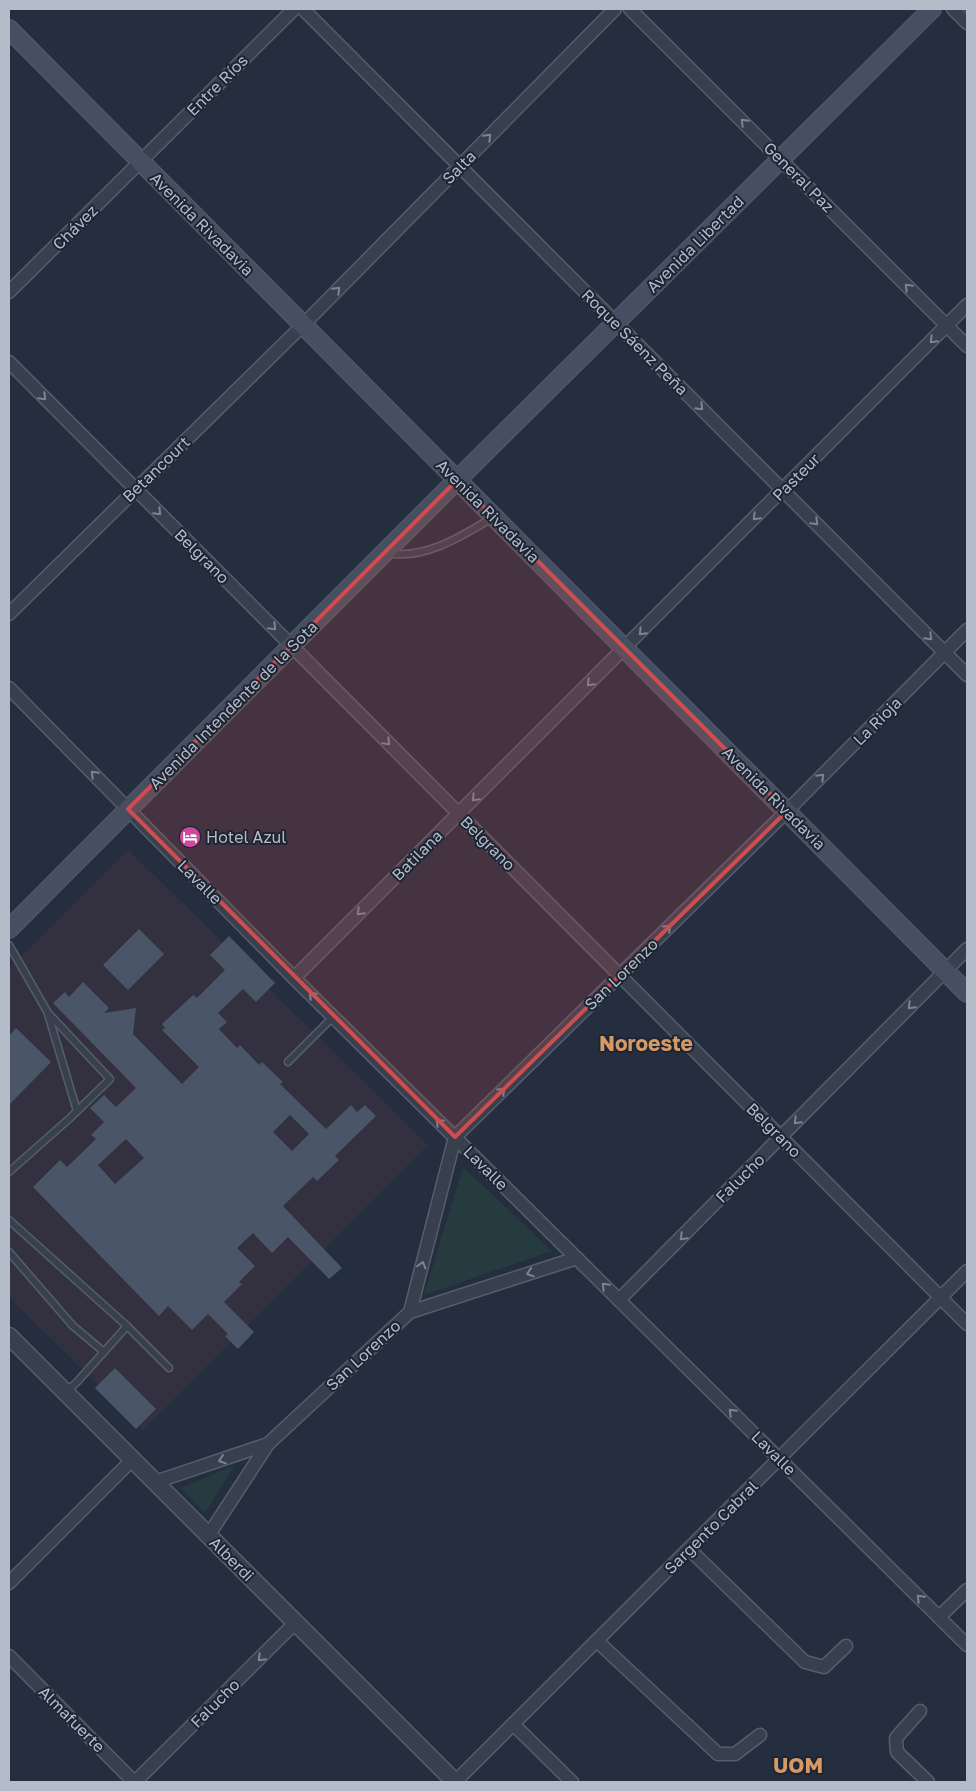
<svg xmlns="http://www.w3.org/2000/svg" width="976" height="1791" font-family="'Golos Text',sans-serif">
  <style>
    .medical { fill: #33303f }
    .green { fill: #263b3f }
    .building { fill: #4a5567; fill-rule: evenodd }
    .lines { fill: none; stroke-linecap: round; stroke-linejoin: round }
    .service-casing { stroke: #565e6c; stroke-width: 9 }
    .minor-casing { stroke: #565e6c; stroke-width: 15 }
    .tertiary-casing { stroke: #565e6c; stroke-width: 19 }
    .secondary-casing { stroke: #565e6c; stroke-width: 20 }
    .service { stroke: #38404e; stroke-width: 6 }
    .minor { stroke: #38404e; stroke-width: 12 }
    .tertiary { stroke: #38404e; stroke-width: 16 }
    .secondary { stroke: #464f61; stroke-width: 18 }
    .oneway { stroke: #7c8492 }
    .marked { fill: #ce4d50; fill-opacity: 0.2; stroke: #ce4d50; stroke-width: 4; stroke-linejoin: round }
    .labels { text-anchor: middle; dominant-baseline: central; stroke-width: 4; stroke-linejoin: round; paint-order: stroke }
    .street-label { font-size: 16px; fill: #b4bbc9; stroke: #1d2533 }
    .poi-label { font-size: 16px; fill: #b4bbc9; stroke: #1d2533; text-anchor: start }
    .district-label { font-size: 21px; font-weight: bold; fill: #d49964; stroke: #1d2533 }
  </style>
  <rect width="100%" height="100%" fill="#242e3e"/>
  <polygon class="medical" points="128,849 428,1145 143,1430 9,1297 9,968"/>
  <g class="green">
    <polygon points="463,1167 552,1251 424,1295"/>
    <polygon points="235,1465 205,1513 181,1488"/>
  </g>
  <g class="building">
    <polygon points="139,929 164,954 128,990 103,965"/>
    <path d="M229,936L275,983L256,1002L243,989L218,1013L227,1022L219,1029L237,1048L240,1045L259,1065L262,1062L283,1082L280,1084L326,1129L351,1105L357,1112L365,1105L376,1116L335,1156L339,1160L317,1181L313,1177L283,1206L342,1268L329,1279L288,1237L272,1253L253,1233L237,1248L255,1266L239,1282L242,1284L224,1302L254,1332L238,1349L225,1336L228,1334L208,1314L192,1330L168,1306L159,1316L33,1187L60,1160L67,1167L96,1139L91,1135L104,1122L90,1108L104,1095L116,1107L136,1088L53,1003L65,992L69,997L83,982L109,1008L104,1013L136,1008L133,1034L182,1084L199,1067L162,1030L165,1028L162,1024L193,995L197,998L225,970L210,955ZM290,1115L309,1134L292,1151L273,1132ZM126,1139L144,1158L115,1184L98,1165Z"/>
    <polygon points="16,1028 51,1062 9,1105 9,1036"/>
    <polygon points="115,1368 156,1409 136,1429 95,1388"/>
  </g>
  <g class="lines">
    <g class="service-casing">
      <g id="service">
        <path d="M388,553C425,560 462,536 492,518"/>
        <polyline points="9,945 48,1013 110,1079 70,1118 9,1172"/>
        <polyline points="48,1014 77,1111"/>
        <polyline points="288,1062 333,1017"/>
        <polyline points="9,1220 127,1326 169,1368"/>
        <polyline points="9,1252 73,1326 104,1352"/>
        <polyline points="66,1392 77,1382 127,1326"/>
      </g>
    </g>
    <g class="minor-casing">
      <g id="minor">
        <polyline points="303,9 967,675"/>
        <polyline points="630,9 967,346"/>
        <polyline points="953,9 967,23"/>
        <polyline points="9,292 294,9"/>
        <polyline points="9,362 967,1324"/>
        <polyline points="9,614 303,325 615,9"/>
        <polyline points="9,688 294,978 967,1645"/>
        <polyline points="294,978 967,305"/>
        <polyline points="619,1300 967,949"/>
        <polyline points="410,1312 455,1137 787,811 967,630"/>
        <polyline points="155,1482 268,1444"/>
        <polyline points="208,1536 268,1444 410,1312 577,1258"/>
        <polyline points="689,1549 805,1662 824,1667 846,1646"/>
        <polyline points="9,1583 132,1460"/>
        <polyline points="939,1617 967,1590"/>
        <polyline points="597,1641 718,1754 735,1754 760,1735"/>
        <polyline points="9,1656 134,1782"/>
        <polyline points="920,1711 896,1738 897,1752 928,1782"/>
        <polyline points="513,1724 572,1782"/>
        <polyline points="135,1782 295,1623"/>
        <polyline points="455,1782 967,1271"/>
      </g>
    </g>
    <g class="tertiary-casing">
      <polyline id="tertiary" points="9,1336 455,1782"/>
    </g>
    <g class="secondary-casing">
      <g id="secondary">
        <polyline points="9,29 967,993"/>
        <polyline points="9,929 457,480 932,9"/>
      </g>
    </g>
    <use href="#service" class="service"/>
    <use href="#minor" class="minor"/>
    <use href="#tertiary" class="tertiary"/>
    <use href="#secondary" class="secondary"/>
  </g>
  <defs><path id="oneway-chevron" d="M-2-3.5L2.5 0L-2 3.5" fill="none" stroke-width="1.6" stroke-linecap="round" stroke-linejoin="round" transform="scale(1.25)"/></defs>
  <g class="oneway">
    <use href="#oneway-chevron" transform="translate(744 122) rotate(-135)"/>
    <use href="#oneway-chevron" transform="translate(488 137) rotate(-45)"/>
    <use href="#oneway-chevron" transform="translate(908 287) rotate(-135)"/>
    <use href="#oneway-chevron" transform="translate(337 290) rotate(-45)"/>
    <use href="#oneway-chevron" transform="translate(933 340) rotate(135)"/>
    <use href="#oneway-chevron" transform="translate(43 397) rotate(45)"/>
    <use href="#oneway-chevron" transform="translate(700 407) rotate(45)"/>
    <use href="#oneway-chevron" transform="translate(158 512) rotate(45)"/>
    <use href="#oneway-chevron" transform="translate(756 517) rotate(135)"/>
    <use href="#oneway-chevron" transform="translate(815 522) rotate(45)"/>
    <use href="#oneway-chevron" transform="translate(273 627) rotate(45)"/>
    <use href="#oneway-chevron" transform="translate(642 632) rotate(135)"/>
    <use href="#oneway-chevron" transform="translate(929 637) rotate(45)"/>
    <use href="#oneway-chevron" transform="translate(590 683) rotate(135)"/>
    <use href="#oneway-chevron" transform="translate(387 742) rotate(45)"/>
    <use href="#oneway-chevron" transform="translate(94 774) rotate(-135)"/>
    <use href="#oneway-chevron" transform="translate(821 777) rotate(-45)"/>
    <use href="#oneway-chevron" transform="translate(475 798) rotate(135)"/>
    <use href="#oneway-chevron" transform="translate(360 912) rotate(135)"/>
    <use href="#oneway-chevron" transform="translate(668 928) rotate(-44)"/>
    <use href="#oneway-chevron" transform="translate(312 995) rotate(-135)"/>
    <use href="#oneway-chevron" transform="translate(911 1006) rotate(135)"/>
    <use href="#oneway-chevron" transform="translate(502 1091) rotate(-44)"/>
    <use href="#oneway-chevron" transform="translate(797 1121) rotate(135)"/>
    <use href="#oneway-chevron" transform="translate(439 1122) rotate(-135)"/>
    <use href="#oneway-chevron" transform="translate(683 1237) rotate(135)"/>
    <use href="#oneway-chevron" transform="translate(422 1265) rotate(-75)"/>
    <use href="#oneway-chevron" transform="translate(530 1273) rotate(162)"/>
    <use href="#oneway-chevron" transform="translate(605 1286) rotate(-135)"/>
    <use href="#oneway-chevron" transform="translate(732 1412) rotate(-135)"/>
    <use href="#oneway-chevron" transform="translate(222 1460) rotate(161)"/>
    <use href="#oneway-chevron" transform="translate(920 1598) rotate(-135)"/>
    <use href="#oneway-chevron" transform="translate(261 1658) rotate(135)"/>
  </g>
  <path class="marked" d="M457,480L787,811L455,1137L128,809Z"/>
  <defs>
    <g id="hotel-disc" transform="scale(1.125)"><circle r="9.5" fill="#d1479c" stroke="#1d2533"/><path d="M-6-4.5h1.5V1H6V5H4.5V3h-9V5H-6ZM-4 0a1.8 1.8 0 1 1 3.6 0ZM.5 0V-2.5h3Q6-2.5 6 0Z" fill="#fff"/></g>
  </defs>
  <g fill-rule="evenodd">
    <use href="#hotel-disc" x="190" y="837"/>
  </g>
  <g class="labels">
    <g class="street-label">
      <text transform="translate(217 85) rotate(-45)">Entre Ríos</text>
      <text transform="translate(459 167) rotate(-45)">Salta</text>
      <text transform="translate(799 177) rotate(45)">General Paz</text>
      <text transform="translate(202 224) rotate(45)">Avenida Rivadavia</text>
      <text transform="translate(75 227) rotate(-45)">Chávez</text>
      <text transform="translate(695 244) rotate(-45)">Avenida Libertad</text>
      <text transform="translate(635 342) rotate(45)">Roque Sáenz Peña</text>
      <text transform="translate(156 469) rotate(-44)">Betancourt</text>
      <text transform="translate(796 477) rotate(-45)">Pasteur</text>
      <text transform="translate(488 511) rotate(45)">Avenida Rivadavia</text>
      <text transform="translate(202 556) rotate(45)">Belgrano</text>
      <text transform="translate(233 705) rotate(-45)">Avenida Intendente de la Sota</text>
      <text transform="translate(877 721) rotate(-45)">La Rioja</text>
      <text transform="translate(774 798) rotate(45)">Avenida Rivadavia</text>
      <text transform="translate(488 843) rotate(45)">Belgrano</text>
      <text transform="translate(417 855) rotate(-45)">Batilana</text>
      <text transform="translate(200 882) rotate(45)">Lavalle</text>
      <text transform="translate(621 974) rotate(-44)">San Lorenzo</text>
      <text transform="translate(774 1130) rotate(45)">Belgrano</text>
      <text transform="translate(486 1168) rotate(45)">Lavalle</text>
      <text transform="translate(740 1178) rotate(-45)">Falucho</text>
      <text transform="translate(363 1355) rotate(-43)">San Lorenzo</text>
      <text transform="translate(774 1453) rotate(45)">Lavalle</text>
      <text transform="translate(711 1527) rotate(-45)">Sargento Cabral</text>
      <text transform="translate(232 1559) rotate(45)">Alberdi</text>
      <text transform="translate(215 1703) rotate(-45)">Falucho</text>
      <text transform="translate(72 1719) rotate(45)">Almafuerte</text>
    </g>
    <g class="poi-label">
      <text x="206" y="837">Hotel Azul</text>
    </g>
    <g class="district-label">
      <text x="646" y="1043">Noroeste</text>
      <text x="798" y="1765">UOM</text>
    </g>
  </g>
  <rect width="976" height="1791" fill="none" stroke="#b4bbc9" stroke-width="20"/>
</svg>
